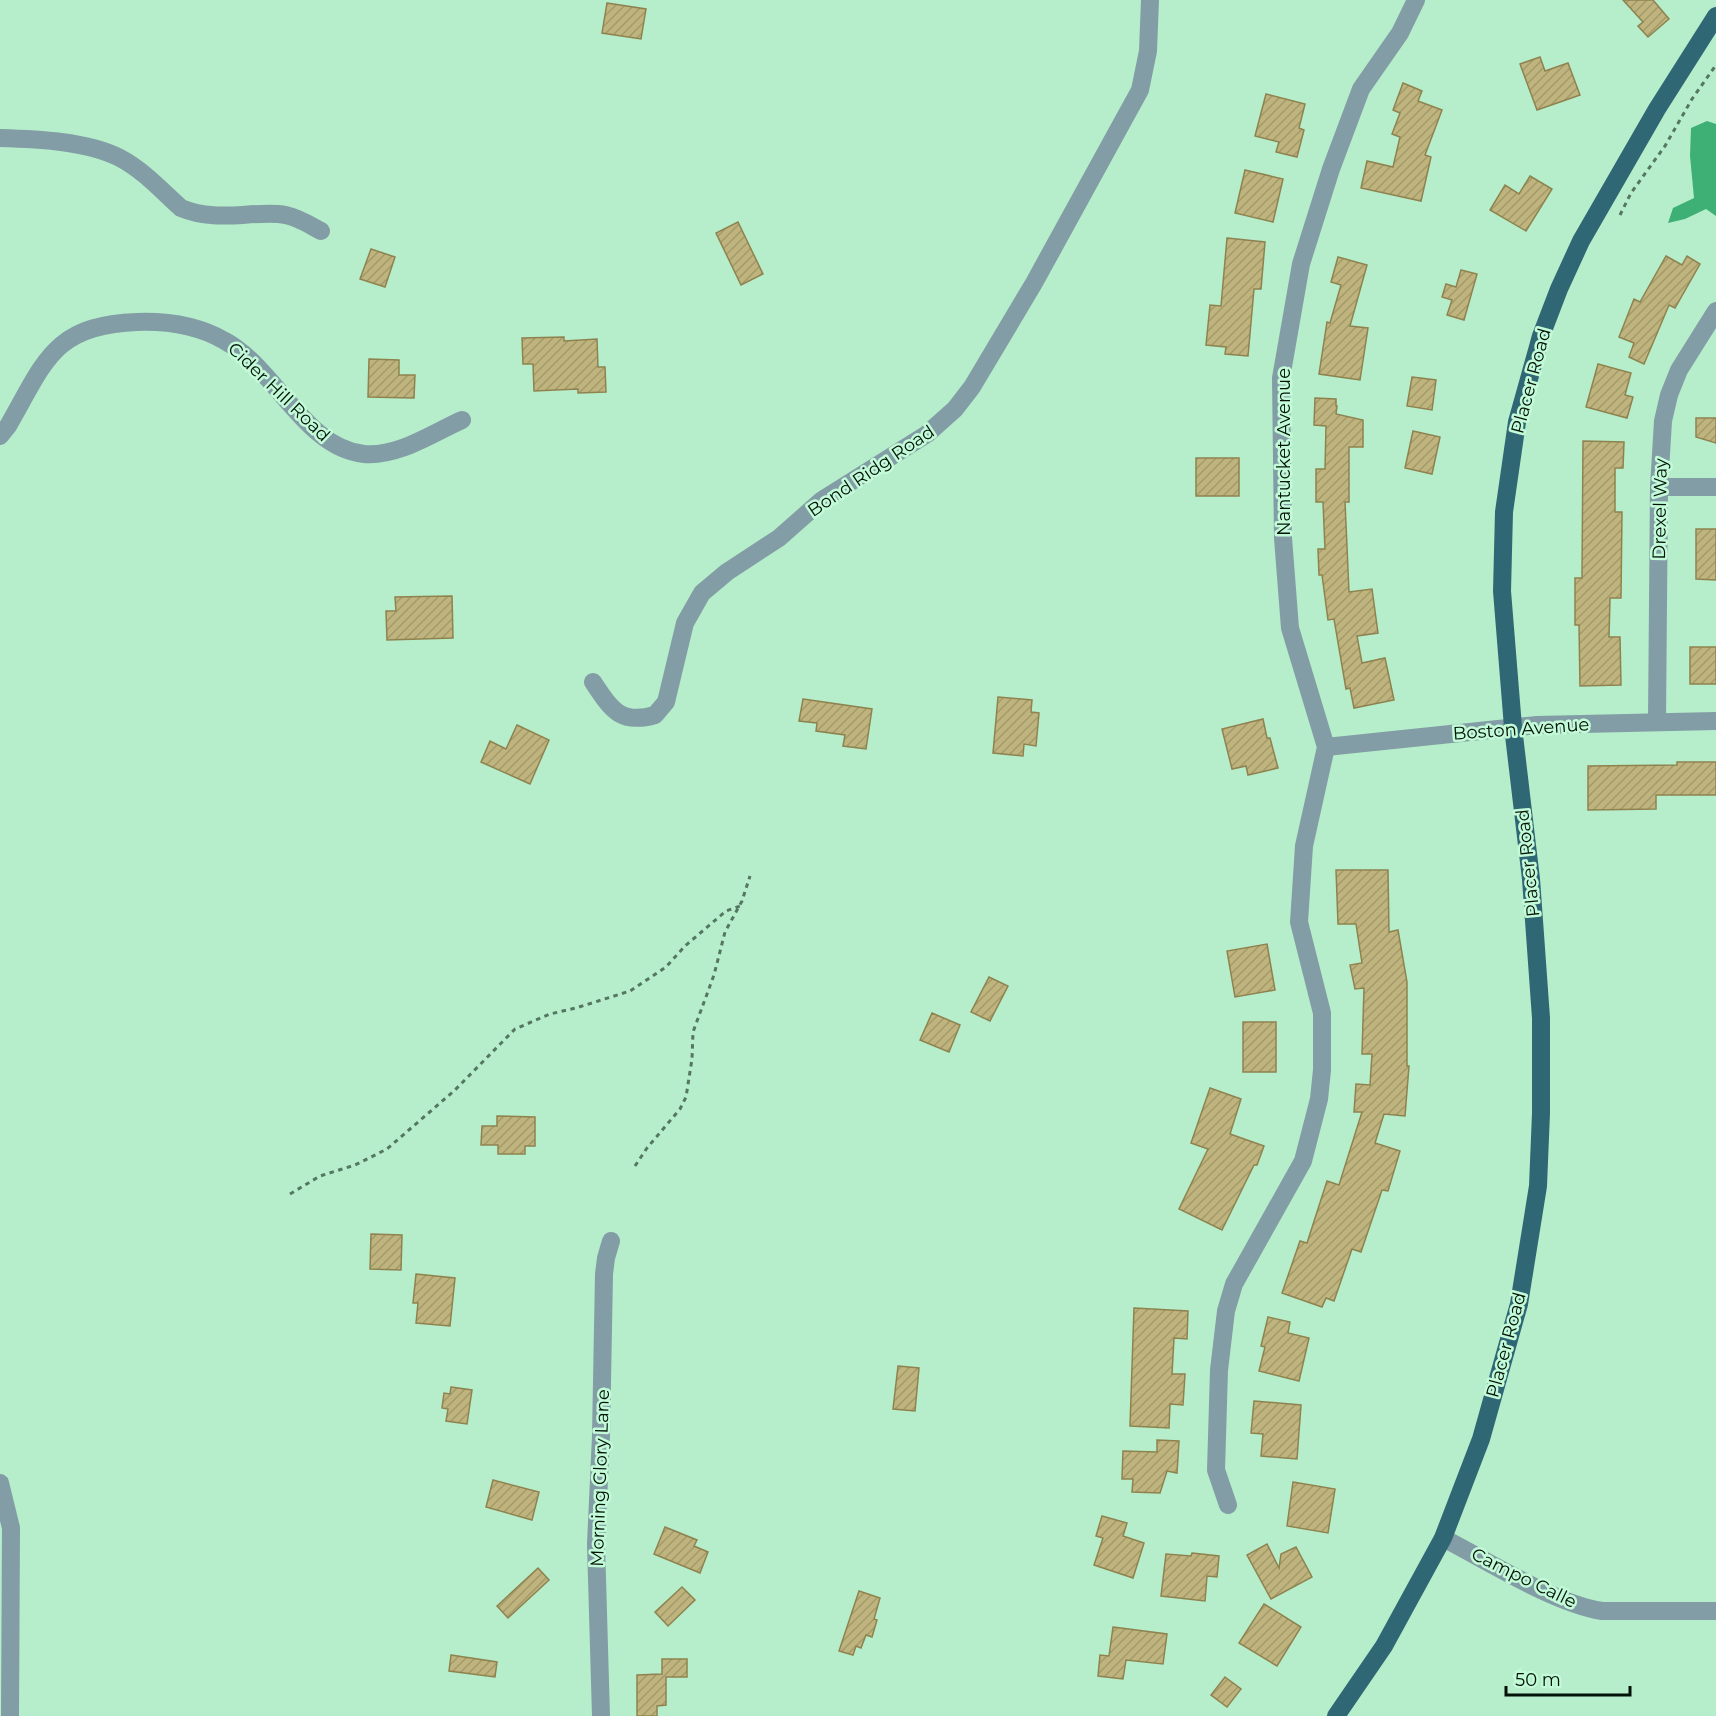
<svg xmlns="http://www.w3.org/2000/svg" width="1716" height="1716" font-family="Montserrat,sans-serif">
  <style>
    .water { fill: #3eb075 }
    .building { fill: url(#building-hatch); stroke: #8e834f; stroke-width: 1.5 }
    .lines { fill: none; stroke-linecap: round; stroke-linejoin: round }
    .path { stroke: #557762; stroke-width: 3; stroke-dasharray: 4.5 4.5; stroke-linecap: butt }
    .minor { stroke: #829da5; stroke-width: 18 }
    .major { stroke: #306775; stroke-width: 18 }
    .labels { text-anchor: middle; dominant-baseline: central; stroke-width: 5; stroke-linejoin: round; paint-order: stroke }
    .street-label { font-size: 18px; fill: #011208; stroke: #c3fad8 }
  </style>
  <defs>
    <pattern id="building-hatch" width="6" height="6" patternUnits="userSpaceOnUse" patternTransform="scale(1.5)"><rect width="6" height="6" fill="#c0b47e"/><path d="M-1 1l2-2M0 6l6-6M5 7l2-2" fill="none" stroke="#a39a6b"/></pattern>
  </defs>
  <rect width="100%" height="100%" fill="#b6edcb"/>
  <polygon class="water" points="1707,121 1716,124 1716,216 1706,209 1685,219 1668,223 1673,208 1694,198 1690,156 1691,128"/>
  <g class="building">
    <polygon points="1623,0 1653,0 1669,19 1648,37 1638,26 1643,22"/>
    <polygon points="607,3 646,9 641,39 602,33"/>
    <polygon points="1540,57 1545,71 1568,63 1580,95 1537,110 1520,64"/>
    <polygon points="1403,83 1422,91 1418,101 1442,110 1425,155 1431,157 1421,201 1361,188 1367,161 1393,167 1400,137 1392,134 1400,113 1393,110"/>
    <polygon points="1266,94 1305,104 1299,128 1304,130 1297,157 1276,152 1279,142 1255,136"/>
    <polygon points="1245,170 1283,179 1273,222 1235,213"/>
    <polygon points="1530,176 1552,189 1526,231 1490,210 1505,185 1519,194"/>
    <polygon points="738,222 763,274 741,285 716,233"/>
    <polygon points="1227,238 1265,242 1261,289 1254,289 1248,356 1225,354 1226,347 1206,345 1210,305 1221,306"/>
    <polygon points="371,249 395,257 385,287 360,279"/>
    <polygon points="1666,256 1682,265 1687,256 1700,264 1675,308 1669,305 1644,364 1629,357 1634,343 1619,337 1634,299 1640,302"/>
    <polygon points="1338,257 1367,265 1350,326 1368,328 1360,380 1319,374 1327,322 1330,323 1341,285 1331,282"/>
    <polygon points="1461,270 1477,274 1464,320 1447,315 1452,300 1442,297 1446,284 1456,287"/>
    <polygon points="564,337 564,341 597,339 598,367 605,367 606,392 578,393 578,389 534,391 533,364 523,364 522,338"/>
    <polygon points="369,359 399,360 399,375 415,375 414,398 368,397"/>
    <polygon points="1598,364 1631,373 1625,395 1633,397 1627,418 1586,407"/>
    <polygon points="1412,377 1436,380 1432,410 1407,406"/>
    <polygon points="1315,398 1336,399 1336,406 1337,406 1336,414 1363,420 1363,447 1349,447 1349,502 1345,502 1349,592 1372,589 1378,633 1357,636 1362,663 1385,658 1394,700 1354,708 1350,688 1346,689 1334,619 1328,620 1322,575 1319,575 1318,549 1325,549 1323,502 1316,502 1316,469 1325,469 1326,426 1314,425"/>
    <polygon points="1696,418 1716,418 1716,443 1696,437"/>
    <polygon points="1413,431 1440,437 1432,474 1405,468"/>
    <polygon points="1583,441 1624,442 1623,468 1615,468 1615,512 1622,512 1621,598 1610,598 1609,637 1620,637 1621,685 1580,686 1579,625 1575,625 1575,578 1582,578"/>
    <rect x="1196" y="458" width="43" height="38"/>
    <polygon points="1696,529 1716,529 1716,580 1696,579"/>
    <polygon points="452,596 453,638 387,640 386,611 396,611 395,597"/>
    <rect x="1690" y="647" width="26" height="37"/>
    <polygon points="998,697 1032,700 1031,712 1039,713 1036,746 1024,744 1023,756 993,753"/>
    <polygon points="803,699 872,709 866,749 843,746 845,735 816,731 817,723 799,721"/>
    <polygon points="1263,719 1267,738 1270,738 1278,768 1248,775 1246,766 1232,769 1222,729"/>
    <polygon points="517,725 549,740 530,784 481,762 490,741 506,749"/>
    <polygon points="1677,762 1716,762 1716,795 1656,795 1656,809 1588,810 1588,766 1677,765"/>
    <polygon points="1336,870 1388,870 1389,932 1398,930 1407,982 1407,1066 1409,1066 1405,1116 1384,1114 1375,1143 1400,1151 1388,1191 1382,1190 1361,1252 1352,1249 1334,1301 1326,1298 1322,1307 1282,1293 1300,1241 1307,1243 1327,1181 1339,1185 1362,1112 1354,1112 1356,1084 1370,1085 1372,1054 1362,1054 1364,988 1355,989 1350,965 1362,963 1356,924 1338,924"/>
    <polygon points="1267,944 1275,990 1235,997 1227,951"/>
    <polygon points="989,977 1008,986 990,1021 971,1012"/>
    <polygon points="932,1013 960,1025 949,1052 920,1040"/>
    <rect x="1243" y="1022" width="33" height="50"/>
    <polygon points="1210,1088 1241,1099 1230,1134 1264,1146 1257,1165 1254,1165 1222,1230 1179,1209 1208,1149 1191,1143"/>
    <polygon points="497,1116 535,1117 535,1146 525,1146 525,1154 498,1154 498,1145 481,1145 482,1126 497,1126"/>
    <polygon points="371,1234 402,1235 401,1270 370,1269"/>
    <polygon points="416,1274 455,1278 450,1326 416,1323 418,1303 413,1303"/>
    <polygon points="1134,1308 1188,1311 1187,1339 1174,1338 1172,1374 1185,1374 1183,1405 1170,1404 1169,1428 1130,1426"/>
    <polygon points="1268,1317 1290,1322 1288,1333 1309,1338 1299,1381 1259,1371 1265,1347 1261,1346"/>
    <polygon points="898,1366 919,1368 915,1411 893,1409"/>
    <polygon points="451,1387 472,1390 467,1424 446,1421 448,1409 442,1408 444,1393 450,1394"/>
    <polygon points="1254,1401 1301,1405 1297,1459 1261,1456 1263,1434 1251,1433"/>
    <polygon points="1157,1440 1179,1441 1177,1473 1167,1471 1160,1493 1132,1492 1133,1479 1122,1479 1123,1451 1157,1452"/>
    <polygon points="493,1480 539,1492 532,1520 486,1507"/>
    <polygon points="1293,1482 1335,1489 1328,1533 1287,1526"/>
    <polygon points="1102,1516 1127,1523 1123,1536 1144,1543 1133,1578 1094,1565 1103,1538 1096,1536"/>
    <polygon points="665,1527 697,1540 694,1546 708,1552 700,1573 654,1554"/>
    <polygon points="1267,1544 1279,1568 1281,1554 1296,1547 1312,1577 1271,1599 1247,1555"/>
    <polygon points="1192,1553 1219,1556 1217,1577 1207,1576 1205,1601 1161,1596 1166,1554 1191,1556"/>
    <polygon points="538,1568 549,1580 508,1618 497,1606"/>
    <polygon points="682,1587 695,1600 668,1626 655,1612"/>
    <polygon points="859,1591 880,1598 874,1619 877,1620 872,1637 866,1635 861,1648 856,1646 853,1655 839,1651"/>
    <polygon points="1264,1604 1301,1627 1277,1666 1239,1643"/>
    <polygon points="1113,1627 1167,1634 1163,1664 1126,1660 1123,1679 1098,1676 1100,1655 1109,1656"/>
    <polygon points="451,1655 497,1662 495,1677 449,1671"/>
    <polygon points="662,1659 687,1659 687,1677 666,1677 666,1705 657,1706 657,1716 637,1716 637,1675 662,1674"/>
    <polygon points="1225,1677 1241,1689 1227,1707 1211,1695"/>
  </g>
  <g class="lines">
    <g class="path">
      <polyline points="1620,215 1631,193 1665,146 1692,99 1716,65"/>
      <polyline points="635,1166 647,1148 680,1109 686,1097 692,1059 693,1032 714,975 725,932 742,901 750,876"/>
      <polyline points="290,1194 320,1176 355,1165 387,1149 455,1090 515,1029 550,1014 576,1008 630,991 666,967 685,946 726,911 740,906"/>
    </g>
    <g class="minor">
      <path d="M0,138C36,139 87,141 120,158C143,170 162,191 181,208C214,222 245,212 278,214C294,215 308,224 321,231"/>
      <path d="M0,436L8,426C45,362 53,325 137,322C167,321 199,326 225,341C275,368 305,448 364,454C398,457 433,433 462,420"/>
      <polyline points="1659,487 1716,487"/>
      <path d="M593,682C611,709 620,725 655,715L666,702L685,623L702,593L727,572L779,538L822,500L927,434L955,409L972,387L1034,283L1140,90L1148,51L1150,0"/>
      <polyline points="1657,721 1659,487 1663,421 1669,395 1679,370 1716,311"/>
      <polyline points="1326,747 1537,725 1716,721"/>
      <polyline points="0,1483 11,1528 10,1716"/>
      <polyline points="1228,1505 1216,1470 1219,1370 1226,1311 1234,1284 1303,1161 1319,1099 1322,1070 1322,1013 1299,922 1304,846 1326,747 1290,628 1283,538 1281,378 1301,264 1331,169 1361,89 1400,33 1416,0"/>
      <path d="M1443,1538C1488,1561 1553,1603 1602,1611H1716"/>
      <polyline points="601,1716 596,1544 601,1436 604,1274 606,1258 611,1241"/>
    </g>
    <polyline class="major" points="1336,1716 1384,1646 1443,1538 1481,1439 1519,1304 1538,1186 1541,1113 1541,1018 1531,879 1513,727 1502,591 1504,512 1517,422 1541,336 1559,289 1581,241 1657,109 1716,16"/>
  </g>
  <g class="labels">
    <g class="street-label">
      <text transform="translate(1531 381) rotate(-75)">Placer Road</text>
      <text transform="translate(279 392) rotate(44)">Cider Hill Road</text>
      <text transform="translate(1284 452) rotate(-90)">Nantucket Avenue</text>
      <text transform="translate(871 471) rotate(-34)">Bond Ridg Road</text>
      <text transform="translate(1660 509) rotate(-89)">Drexel Way</text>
      <text transform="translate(1521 729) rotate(-4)">Boston Avenue</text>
      <text transform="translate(1528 863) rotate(-96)">Placer Road</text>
      <text transform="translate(1506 1345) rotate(-75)">Placer Road</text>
      <text transform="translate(600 1478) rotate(-88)">Morning Glory Lane</text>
      <text transform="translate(1524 1578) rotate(26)">Campo Calle</text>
    </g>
  </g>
  <path d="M1506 1686v9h124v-9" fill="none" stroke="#011208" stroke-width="3"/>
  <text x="1515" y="1686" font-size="18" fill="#011208" stroke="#c3fad8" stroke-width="4.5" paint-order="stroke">50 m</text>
</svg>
